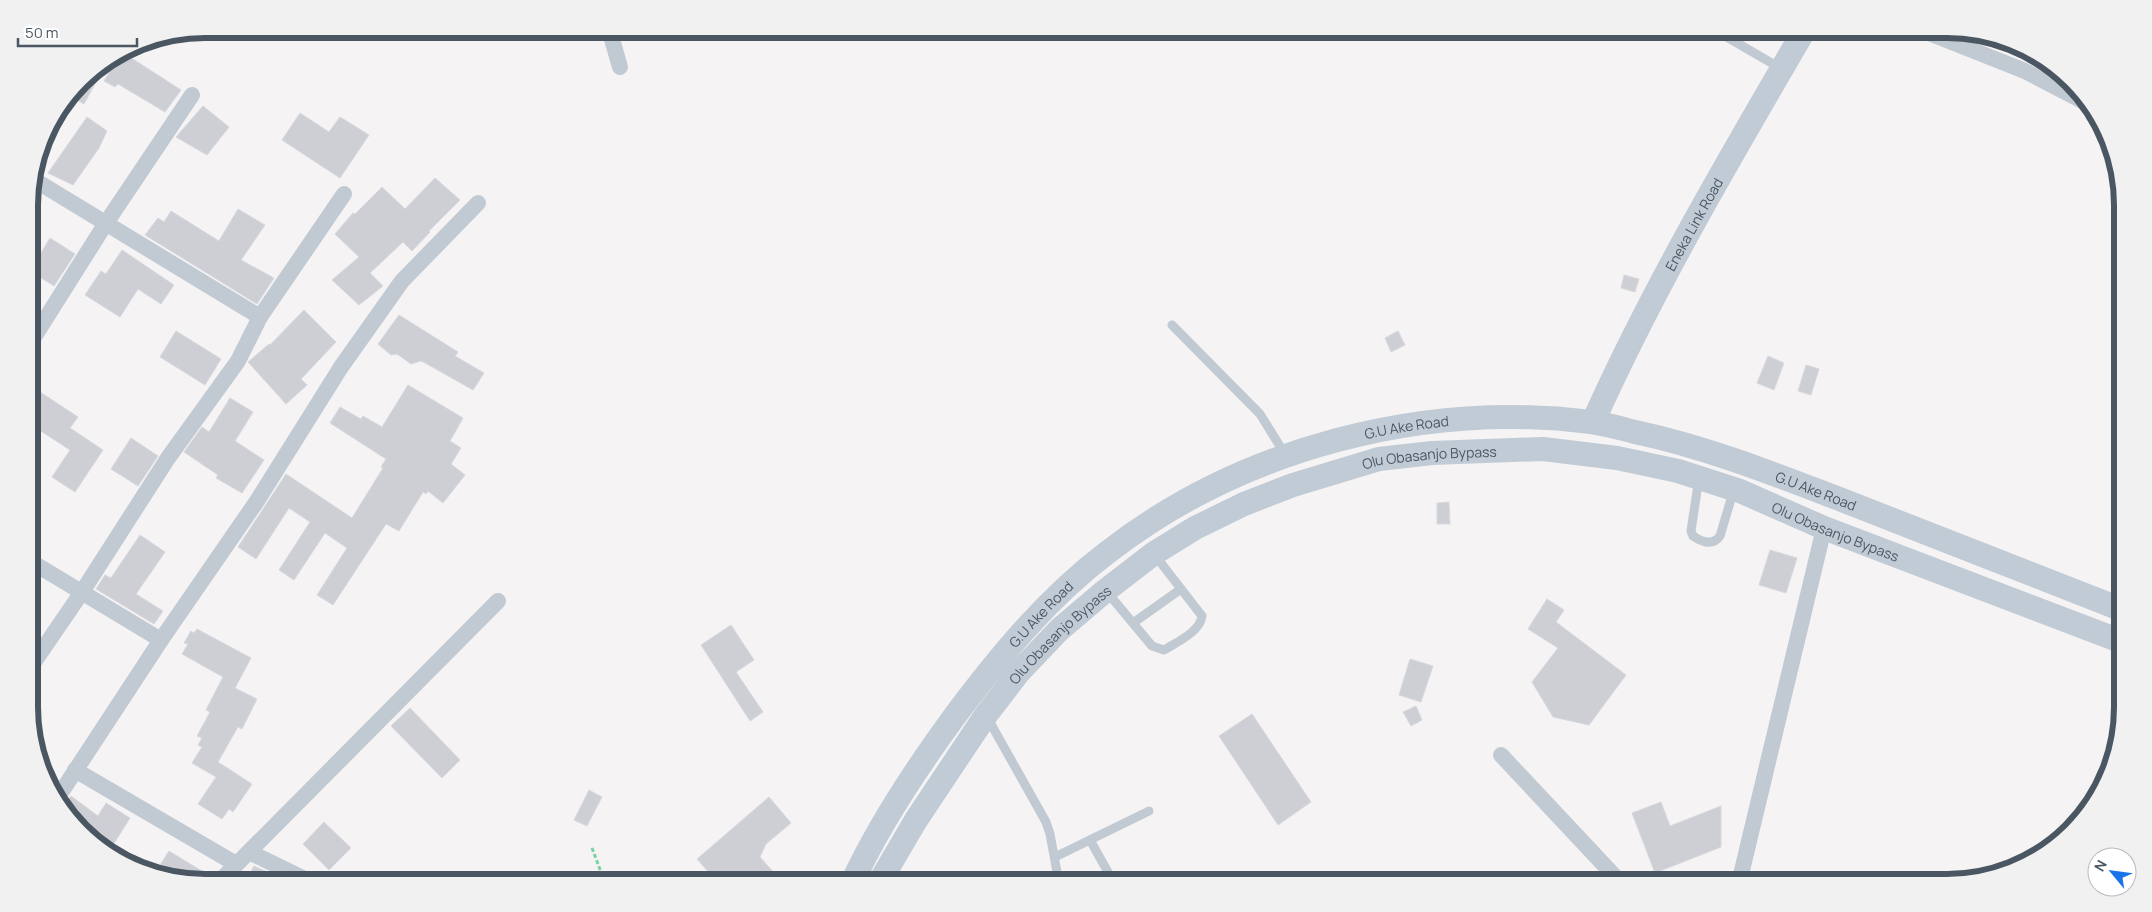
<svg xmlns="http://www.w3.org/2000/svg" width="2152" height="912" font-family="Manrope,sans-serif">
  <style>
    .building { fill: #cdcfd5; stroke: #d7d9de }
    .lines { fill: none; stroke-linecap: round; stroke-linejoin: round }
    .path { stroke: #7ad0a6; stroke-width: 3; stroke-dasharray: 4 2.5; stroke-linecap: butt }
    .lane { stroke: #c1cad2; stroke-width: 9 }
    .street { stroke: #c1cad2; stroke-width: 16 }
    .secondary { stroke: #c1cbd6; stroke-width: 24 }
    .labels { text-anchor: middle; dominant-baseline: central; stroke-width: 5; stroke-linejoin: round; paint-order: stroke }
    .street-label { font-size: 14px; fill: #4a5661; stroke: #fff }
    .rim { fill: none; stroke: #4a5661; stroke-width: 6 }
  </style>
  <rect width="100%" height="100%" fill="#f5f3f3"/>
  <g class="building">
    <polygon points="122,52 181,90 165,112 118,84 115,87 104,81"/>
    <polygon points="87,75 96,82 84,104 70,96"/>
    <polygon points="203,106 229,127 207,155 176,137"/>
    <polygon points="300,113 329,132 340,117 369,135 340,178 282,140"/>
    <polygon points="87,117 107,131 99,148 73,185 48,173"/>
    <polygon points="435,178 460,200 429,231 430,232 412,251 403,242 370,273 383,286 359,305 332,280 359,257 335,234 353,213 355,214 382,187 405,209"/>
    <polygon points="238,209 265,225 241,260 274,278 257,304 145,235 158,218 164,222 171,211 219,241"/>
    <polygon points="50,238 75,254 54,286 30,271"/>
    <polygon points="122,250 174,285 161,304 138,289 120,317 85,295 101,271 106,274"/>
    <polygon points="1624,275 1639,279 1635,292 1621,288"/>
    <polygon points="304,310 336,342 301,379 307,385 286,404 248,362 269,344 270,345"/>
    <polygon points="399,315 458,352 455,356 484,373 473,390 427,364 421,361 411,364 397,354 391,355 378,344"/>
    <polygon points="176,331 221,359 205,385 160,357"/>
    <polygon points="1398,331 1405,345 1391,352 1385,338"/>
    <polygon points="1768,356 1784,363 1774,390 1757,383"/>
    <polygon points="1806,365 1819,369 1811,395 1798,391"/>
    <polygon points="408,385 463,418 450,441 461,448 451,464 465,475 443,503 428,491 426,494 423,492 399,531 386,524 333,605 317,595 347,548 325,533 294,580 279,570 310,522 289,508 256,559 238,547 286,474 352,518 383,468 381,467 386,459 330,423 340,407 361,419 363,416 382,427"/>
    <polygon points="40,392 78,417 70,428 103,450 75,492 52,477 70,450 30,424 30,408"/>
    <polygon points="230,398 253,412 235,441 264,460 242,493 216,478 218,475 184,452 202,427 209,432"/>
    <polygon points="131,438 158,456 138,486 111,469"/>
    <polygon points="1449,502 1450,524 1437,524 1437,503"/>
    <polygon points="140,535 165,552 136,594 163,611 154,624 96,589 105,575 111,578"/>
    <polygon points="1770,550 1797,558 1786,593 1759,585"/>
    <polygon points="1547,599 1564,610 1556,622 1626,675 1589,725 1553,717 1532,682 1558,648 1528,629"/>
    <polygon points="731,625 754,660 736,672 763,712 750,721 701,645"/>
    <polygon points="197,629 251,658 235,688 257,699 242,729 238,727 218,762 252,784 233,812 229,809 222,819 198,804 216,777 192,763 202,747 198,745 202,738 197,736 210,712 206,710 223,677 182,654 188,644 184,643 191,631 194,633"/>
    <polygon points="1410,659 1433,666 1421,702 1399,695"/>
    <polygon points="1416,706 1422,720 1411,726 1403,712"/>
    <polygon points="410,708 460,760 442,778 391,726"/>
    <polygon points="1252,714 1311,802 1278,825 1219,736"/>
    <polygon points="589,790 602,797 587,826 574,820"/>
    <polygon points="71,796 98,816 106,803 130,818 113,845 64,811 62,806"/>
    <polygon points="769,797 791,823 766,844 760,857 783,883 718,883 697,859"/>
    <polygon points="1661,802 1670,826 1721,806 1721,847 1655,873 1632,813"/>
    <polygon points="324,822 351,848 329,870 303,844"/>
    <polygon points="169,851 205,873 199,882 155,873"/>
    <polygon points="254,866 291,883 245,883"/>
  </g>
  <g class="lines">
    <polyline class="path" points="592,848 605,883"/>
    <g class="lane">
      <polyline points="1713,29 1782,69"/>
      <polyline points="1172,325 1260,414 1286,456"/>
      <path d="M1699,478L1691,531L1693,536C1702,542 1713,546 1720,536L1734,489"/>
      <path d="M1107,592L1152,646L1164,650C1177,642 1200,632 1202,616L1154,554"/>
      <polyline points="1133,623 1181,589"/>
      <polyline points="987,717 1046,822 1050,834 1059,883"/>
      <polyline points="1090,840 1114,883"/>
      <polyline points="1055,857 1149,811"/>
    </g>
    <g class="street">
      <polyline points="609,29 620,67"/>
      <polyline points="1919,29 2025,71 2090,105"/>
      <polyline points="33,179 260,317"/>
      <polyline points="29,345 106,223 192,95"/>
      <polyline points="30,561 161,640"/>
      <polyline points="30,668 82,592 168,458 238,361 260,317 344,194"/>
      <polyline points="1501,755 1621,883"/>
      <polyline points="75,770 236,864"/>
      <polyline points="58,797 161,640 257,501 341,367 402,281 478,203"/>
      <polyline points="249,852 313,883"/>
      <polyline points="218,883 498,601"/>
      <polyline points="1739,883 1824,528"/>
    </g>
    <g class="secondary">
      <path id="s1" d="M1593,422C1654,286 1730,158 1805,29"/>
      <path id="s2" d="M852,883C879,824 916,769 954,717C999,657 1048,597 1108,552C1242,448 1423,401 1591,422C1606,424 1620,428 1635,432C1706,447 1774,474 1842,500C1936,537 2029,573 2123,610"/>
      <path id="s3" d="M879,883L916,820L986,715L1019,672L1059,630L1105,591L1153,554L1195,528L1244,504L1293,485L1379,459L1432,453L1543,449L1617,458L1678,471L1740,491L1824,528L2123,642"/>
    </g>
  </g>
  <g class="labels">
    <g class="street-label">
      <text stroke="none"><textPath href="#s1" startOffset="222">Eneka Link Road</textPath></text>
      <text stroke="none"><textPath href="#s2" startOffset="749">G.U Ake Road</textPath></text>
      <text stroke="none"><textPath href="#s3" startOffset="729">Olu Obasanjo Bypass</textPath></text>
      <text stroke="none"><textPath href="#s2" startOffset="1170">G.U Ake Road</textPath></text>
      <text stroke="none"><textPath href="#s3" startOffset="1149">Olu Obasanjo Bypass</textPath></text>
      <text stroke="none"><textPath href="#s2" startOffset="330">G.U Ake Road</textPath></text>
      <text stroke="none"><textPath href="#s3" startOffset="309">Olu Obasanjo Bypass</textPath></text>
    </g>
  </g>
  <path d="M0 0H2152V912H0ZM205 38H1947A167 167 0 0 1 2114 205V707A167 167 0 0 1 1947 874H205A167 167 0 0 1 38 707V205A167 167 0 0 1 205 38Z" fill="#f1f1f2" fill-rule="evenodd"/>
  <path class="rim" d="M205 38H1947A167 167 0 0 1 2114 205V707A167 167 0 0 1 1947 874H205A167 167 0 0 1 38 707V205A167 167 0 0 1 205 38Z"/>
  <g transform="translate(2112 872) rotate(299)"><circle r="24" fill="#ffffff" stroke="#b7bbc0"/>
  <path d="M0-4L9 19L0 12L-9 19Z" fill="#1a73e8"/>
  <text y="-8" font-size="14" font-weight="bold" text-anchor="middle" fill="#4a5661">N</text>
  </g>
  <path d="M18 38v8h119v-8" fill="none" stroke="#4a5661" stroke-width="2.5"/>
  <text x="25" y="38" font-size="15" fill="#4a5661" stroke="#ffffff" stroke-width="4" paint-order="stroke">50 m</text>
</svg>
